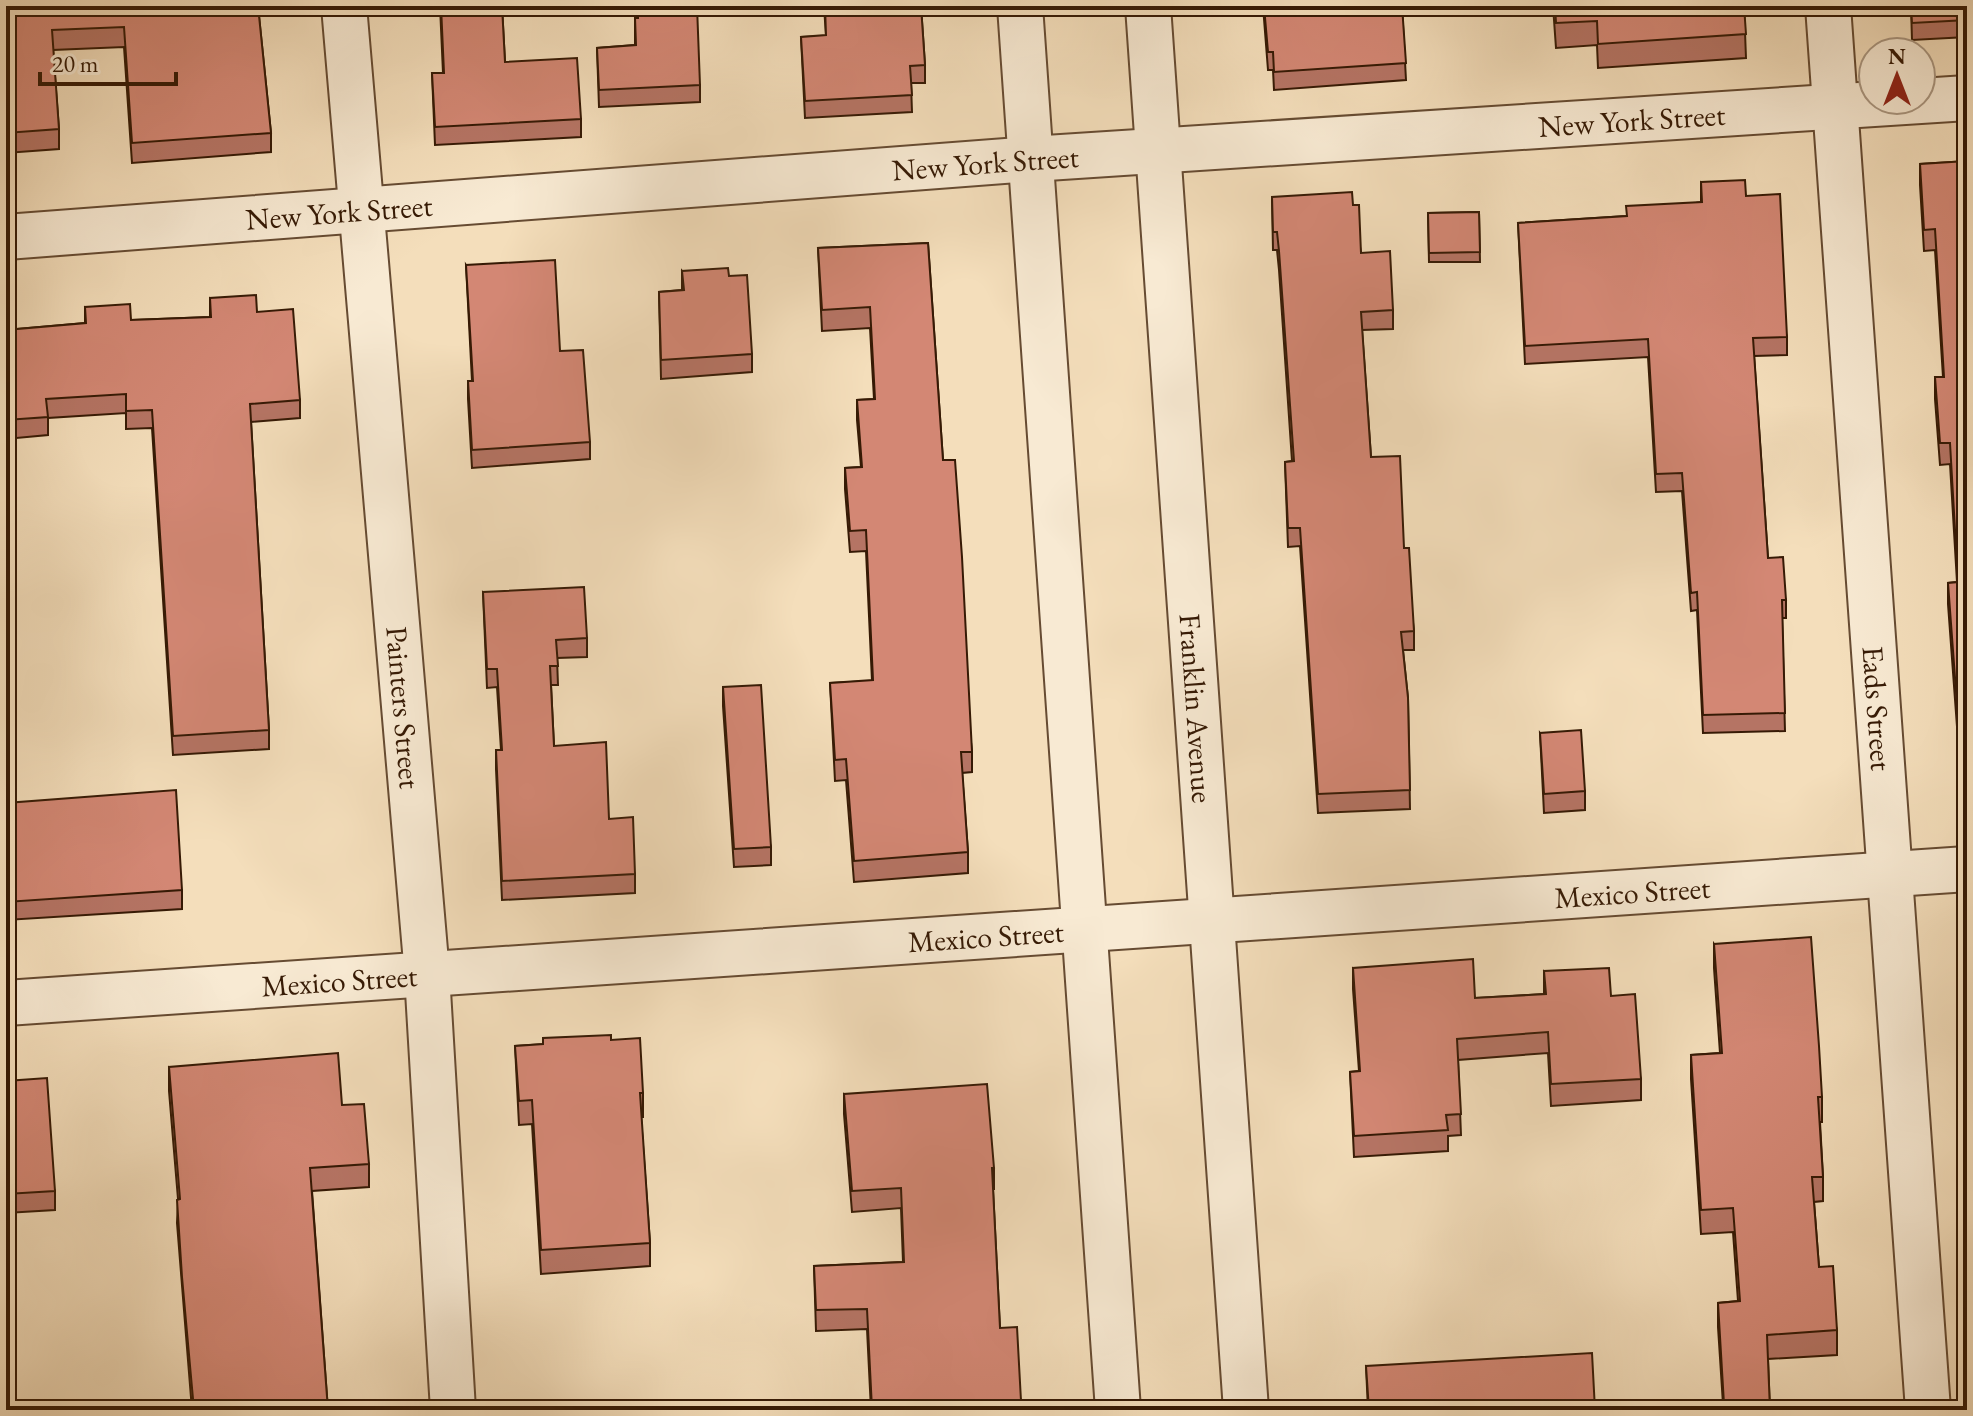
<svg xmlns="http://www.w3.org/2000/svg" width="1973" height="1416" font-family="'EB Garamond',serif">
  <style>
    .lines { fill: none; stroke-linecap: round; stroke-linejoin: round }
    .minor-casing { stroke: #664b32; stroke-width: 48 }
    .minor { stroke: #f8ead3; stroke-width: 44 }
    .wall { fill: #b57464; stroke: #361a05; stroke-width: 2 }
    .building { fill: #d38774; stroke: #361a05; stroke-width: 2 }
    .labels { text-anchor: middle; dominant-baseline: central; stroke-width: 8; stroke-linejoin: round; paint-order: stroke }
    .street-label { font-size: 30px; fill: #361a05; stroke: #f8ead3 }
  </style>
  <rect width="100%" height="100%" fill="#f4debb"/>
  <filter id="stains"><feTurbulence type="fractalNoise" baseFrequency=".0025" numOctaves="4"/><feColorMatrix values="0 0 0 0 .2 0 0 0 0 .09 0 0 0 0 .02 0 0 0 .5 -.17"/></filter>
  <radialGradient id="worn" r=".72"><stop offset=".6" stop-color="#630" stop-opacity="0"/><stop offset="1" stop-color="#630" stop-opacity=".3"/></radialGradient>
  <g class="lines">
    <g class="minor-casing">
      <g id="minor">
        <path id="s1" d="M344,6L427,974L453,1410"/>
        <polyline points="1020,6 1118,1410"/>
        <path id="s2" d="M1148,6L1246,1410"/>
        <path id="s3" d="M1828,6L1928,1410"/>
        <path id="s4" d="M6,237L1031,159L1967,98"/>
        <path id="s5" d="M6,1003L1967,869"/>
      </g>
    </g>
    <use href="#minor" class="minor"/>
  </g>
  <g class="wall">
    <polygon points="6,6 258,6 271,133 271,152 132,163 124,47 53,50 59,129 59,149 6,153"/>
    <polygon points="440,6 502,6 505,62 581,119 581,137 435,145 432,73 443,73"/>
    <polygon points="824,6 921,6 925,65 925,83 911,83 912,112 805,118 801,37 826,36"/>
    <polygon points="1263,6 1402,6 1406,80 1274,90 1273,70 1268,70"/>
    <polygon points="1553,6 1744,6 1746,58 1598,68 1597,45 1556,48"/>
    <polygon points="1911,6 1967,6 1967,37 1912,40"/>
    <polygon points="635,18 700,85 700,102 599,107 597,48 635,45"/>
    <polygon points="1967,161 1967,780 1961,781 1948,604 1948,583 1957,582 1950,464 1940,465 1935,399 1935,377 1943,377 1935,250 1924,251 1920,185 1920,164"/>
    <polygon points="1701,182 1746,196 1787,337 1787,355 1754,356 1768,558 1786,600 1786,618 1782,618 1785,731 1703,733 1697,610 1691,611 1682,491 1656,492 1648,357 1525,364 1518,223 1626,216 1701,202"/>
    <polygon points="1272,197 1353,205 1361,253 1393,310 1393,329 1362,330 1371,457 1404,548 1414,631 1414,650 1403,650 1408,698 1410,809 1318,813 1300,546 1288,547 1285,462 1292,461 1279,270 1277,250 1273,250"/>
    <polygon points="1479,212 1480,262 1429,262 1428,213"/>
    <polygon points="928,243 943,460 972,752 972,772 962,773 968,852 968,873 854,882 846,780 835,781 830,683 872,681 866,551 850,552 845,489 845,468 861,467 857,420 857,400 874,399 870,328 822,331 818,248"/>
    <polygon points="466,265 590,442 590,459 472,468 468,399 468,381 472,381"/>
    <polygon points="682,271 752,354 752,372 661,379 659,292 682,290"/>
    <polygon points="210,298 257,312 300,400 300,418 251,422 269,730 269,749 173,755 152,428 126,429 126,413 48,418 48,435 6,439 6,330 85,323 85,307 131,320 210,317"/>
    <polygon points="483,592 587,638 587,657 557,658 558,685 551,685 554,746 609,819 635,874 635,893 502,900 496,769 496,750 501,750 497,687 487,688"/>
    <polygon points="723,687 771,847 771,865 734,867 723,706"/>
    <polygon points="1540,733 1585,791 1585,810 1544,813"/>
    <polygon points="6,803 182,890 182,909 6,920"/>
    <polygon points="1714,944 1822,1097 1822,1122 1820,1122 1823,1177 1823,1201 1814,1202 1819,1267 1837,1330 1837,1355 1768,1359 1770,1410 1723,1404 1718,1327 1718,1303 1738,1301 1733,1232 1701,1234 1691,1079 1691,1055 1720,1053 1714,968"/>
    <polygon points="1353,968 1475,998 1544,994 1544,971 1611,996 1641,1079 1641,1100 1551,1106 1548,1053 1458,1060 1461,1135 1448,1136 1448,1151 1354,1157 1350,1072 1359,1071 1353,989"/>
    <polygon points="611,1040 643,1093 643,1117 641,1117 650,1243 650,1266 541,1274 532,1124 519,1125 515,1046"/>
    <polygon points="169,1067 342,1105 369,1164 369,1187 312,1191 328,1410 192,1410 177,1223 178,1199 169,1091"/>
    <polygon points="6,1081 55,1191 55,1210 6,1213"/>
    <polygon points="844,1094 994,1168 994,1189 993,1189 1000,1328 1021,1401 1021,1410 871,1410 867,1329 816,1331 814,1266 903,1262 901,1208 852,1212 844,1114"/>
    <polygon points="1366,1366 1595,1410 1368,1410"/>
  </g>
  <g class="building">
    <polygon points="6,6 258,6 271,133 132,143 124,27 52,30 59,129 6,133"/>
    <polygon points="441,6 502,6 505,62 577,58 581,119 435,127 432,73 444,73"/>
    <polygon points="638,6 697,6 700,85 599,90 597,48 636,45 635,18 638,18"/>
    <polygon points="825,6 921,6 925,65 910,66 912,95 805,101 801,37 826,35"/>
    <polygon points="1264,6 1402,6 1406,63 1274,72 1273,52 1268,52"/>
    <polygon points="1555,6 1744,6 1746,34 1598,44 1597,21 1556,23"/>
    <polygon points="1911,6 1967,6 1967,20 1912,23"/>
    <polygon points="1967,161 1967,758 1961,759 1948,583 1958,582 1950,443 1940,443 1935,377 1944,377 1935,229 1924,230 1920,164"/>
    <polygon points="1745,180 1746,196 1780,194 1787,337 1753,338 1768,558 1783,557 1786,600 1782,600 1785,713 1703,715 1697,592 1691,593 1682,473 1656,474 1648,339 1525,346 1518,223 1627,216 1626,206 1702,202 1701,182"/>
    <polygon points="1352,192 1353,205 1359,205 1361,253 1390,251 1393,310 1361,312 1371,457 1400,456 1404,548 1409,548 1414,631 1401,632 1408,698 1410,790 1318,794 1300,528 1288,528 1285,462 1294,461 1279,251 1277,232 1273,232 1272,197"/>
    <polygon points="1479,212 1480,252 1429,253 1428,213"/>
    <polygon points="928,243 943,460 955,460 962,557 972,752 961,752 968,852 854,861 846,759 835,760 830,683 873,680 866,530 850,531 845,468 862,467 857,400 875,399 870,307 822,310 818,248"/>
    <polygon points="555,260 560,351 583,350 590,442 472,450 468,381 473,381 466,265"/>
    <polygon points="728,268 729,276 747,275 752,354 661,360 659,292 684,290 682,271"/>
    <polygon points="256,295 257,312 293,309 300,400 250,404 269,730 173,736 152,410 126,411 126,394 46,399 48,417 6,420 6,330 86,323 85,307 130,304 131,320 211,317 210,298"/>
    <polygon points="584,587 587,638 556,640 558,666 550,666 554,746 606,742 609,819 633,817 635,874 502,881 496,750 502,750 497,669 487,669 483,592"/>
    <polygon points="761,685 771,847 734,849 723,687"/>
    <polygon points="1581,730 1585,791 1544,794 1540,733"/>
    <polygon points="176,790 182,890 6,902 6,803"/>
    <polygon points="1811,937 1819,1046 1822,1097 1818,1097 1823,1177 1812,1177 1819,1267 1833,1266 1837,1330 1767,1335 1770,1410 1688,1410 1688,1406 1724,1404 1718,1303 1740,1301 1733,1208 1701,1210 1691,1055 1722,1053 1714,944"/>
    <polygon points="1473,959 1475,998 1546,994 1544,971 1609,968 1611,996 1635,994 1641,1079 1551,1084 1548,1032 1457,1039 1461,1114 1446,1115 1448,1130 1354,1136 1350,1072 1360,1071 1353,968"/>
    <polygon points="611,1035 611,1040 640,1038 643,1093 640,1093 650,1243 541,1250 532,1100 519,1101 515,1046 543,1044 543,1038"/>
    <polygon points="338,1053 342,1105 364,1104 369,1164 310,1168 328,1410 194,1410 182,1277 177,1200 180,1199 169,1067"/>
    <polygon points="47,1078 55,1191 6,1194 6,1081"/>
    <polygon points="987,1084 994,1168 992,1168 1000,1328 1017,1327 1021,1401 1015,1401 1015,1410 899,1410 898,1408 872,1409 867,1309 816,1310 814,1266 904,1262 901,1188 852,1191 844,1094"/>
    <polygon points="1592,1353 1595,1410 1369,1410 1366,1366"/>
  </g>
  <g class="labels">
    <g class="street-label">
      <text stroke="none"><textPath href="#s4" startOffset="1630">New York Street</textPath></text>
      <text stroke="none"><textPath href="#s4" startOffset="982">New York Street</textPath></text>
      <text stroke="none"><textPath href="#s4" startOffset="334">New York Street</textPath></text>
      <text stroke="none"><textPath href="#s1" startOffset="704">Painters Street</textPath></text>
      <text stroke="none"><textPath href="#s2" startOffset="704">Franklin Avenue</textPath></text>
      <text stroke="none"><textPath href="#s3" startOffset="704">Eads Street</textPath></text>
      <text stroke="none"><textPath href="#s5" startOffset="1630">Mexico Street</textPath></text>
      <text stroke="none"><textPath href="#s5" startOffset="982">Mexico Street</textPath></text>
      <text stroke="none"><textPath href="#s5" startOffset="334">Mexico Street</textPath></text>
    </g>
  </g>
  <rect width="1973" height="1416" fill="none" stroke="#f4debb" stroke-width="32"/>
  <rect x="8" y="8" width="1957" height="1400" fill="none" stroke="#361a05" stroke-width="4"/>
  <rect x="16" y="16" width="1941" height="1384" fill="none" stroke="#361a05" stroke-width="2"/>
  <g transform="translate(1897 76)"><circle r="38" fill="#f8ead3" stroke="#aa9781" stroke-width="2"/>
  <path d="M0-6L14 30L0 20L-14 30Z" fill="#8f2418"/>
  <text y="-12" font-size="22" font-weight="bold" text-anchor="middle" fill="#361a05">N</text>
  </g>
  <path d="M40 72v12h136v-12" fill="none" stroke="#361a05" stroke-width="4"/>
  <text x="52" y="72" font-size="24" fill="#361a05" stroke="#f8ead3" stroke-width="6" paint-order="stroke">20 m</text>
  <rect width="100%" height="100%" filter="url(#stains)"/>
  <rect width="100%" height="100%" fill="url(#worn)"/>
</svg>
